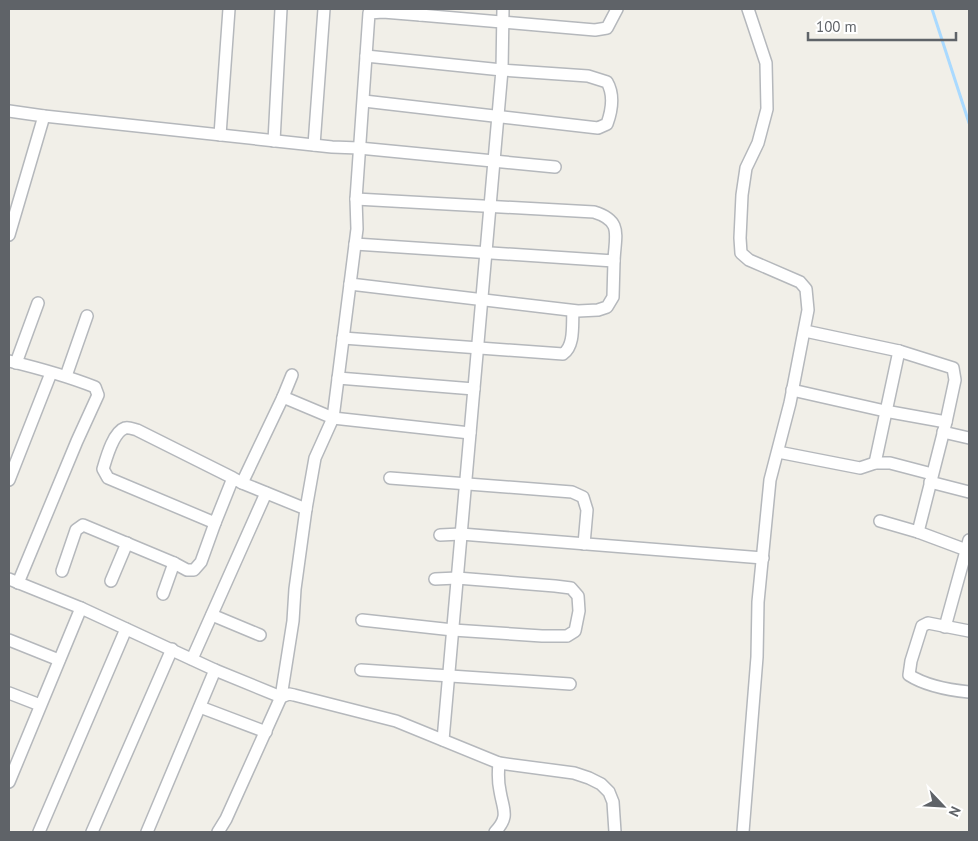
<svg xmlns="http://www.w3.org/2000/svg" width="978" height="841" font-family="'PT Sans',sans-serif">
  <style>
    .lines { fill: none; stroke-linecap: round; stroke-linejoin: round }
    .stream { stroke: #aadaff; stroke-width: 3 }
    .minor-casing { stroke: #b5b8bc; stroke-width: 14 }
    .minor { stroke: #fff; stroke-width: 11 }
  </style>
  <rect width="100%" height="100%" fill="#f1efe8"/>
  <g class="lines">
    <polyline class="stream" points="932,9 969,123"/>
    <g class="minor-casing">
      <g id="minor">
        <polyline points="420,15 595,30 607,28 617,9"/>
        <polyline points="366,56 369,13 383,12 420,15 420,9"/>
        <path d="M364,101L598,128L607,124C612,110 614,94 607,82L588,76L502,70L503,9"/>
        <polyline points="9,111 44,116 332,147 359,148 555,167"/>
        <polyline points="220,135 229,9"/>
        <polyline points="274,141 281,9"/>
        <polyline points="314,145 324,9"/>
        <polyline points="9,235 44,116"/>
        <path d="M355,244L614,261C615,235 623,221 594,212L356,199"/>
        <polyline points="350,284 578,311 598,310 607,307 613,297 614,261"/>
        <polyline points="805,331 899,351 953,368 955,380 946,422 918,532 880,521"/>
        <path d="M343,338L563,354C575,346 572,324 573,311"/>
        <path d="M9,361C38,368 67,376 95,387L98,395L77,441L18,583"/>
        <polyline points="16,363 38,303"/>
        <polyline points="66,376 87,316"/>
        <polyline points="338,378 474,389"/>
        <polyline points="792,390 885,411 946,422"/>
        <polyline points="283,397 292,375"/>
        <polyline points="943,432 969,438"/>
        <polyline points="778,452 860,468 875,463 890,463 932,474"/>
        <polyline points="875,463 899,351"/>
        <path d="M233,478L215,523L108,478L103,469C106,459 113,432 125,428C129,427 133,429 137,430L233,478L242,483"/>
        <polyline points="390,478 572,492 583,497 587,510 584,544"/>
        <polyline points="9,480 51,373"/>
        <polyline points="930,482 969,492"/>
        <polyline points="306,509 242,483 283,397 333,418 470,433"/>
        <polyline points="918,532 969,551"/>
        <polyline points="440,535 461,534 763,558"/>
        <polyline points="62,571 76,530 83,525 174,563 187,570 194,570 201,562 215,523"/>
        <polyline points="9,579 81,608 215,670 281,697 289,694 294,695 396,721 499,763 574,773 589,778 601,784 609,792 613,802 615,832"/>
        <polyline points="111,581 127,543"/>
        <polyline points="163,594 174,563"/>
        <polyline points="212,615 260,635"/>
        <polyline points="362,620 453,630 542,636 567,636 575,631 579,611 578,596 571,588 555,586 457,578 435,579"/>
        <polyline points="945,627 969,540"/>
        <path d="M969,631L928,623L922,626L911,661L909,675C926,686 949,690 969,692"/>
        <polyline points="9,640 59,660"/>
        <polyline points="192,659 266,493"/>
        <polyline points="361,670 570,684"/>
        <polyline points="9,693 40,705"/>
        <polyline points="200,707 266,732"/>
        <polyline points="9,782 81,608"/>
        <polyline points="39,832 126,629"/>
        <polyline points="92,832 172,649"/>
        <polyline points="147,832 215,670"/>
        <polyline points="218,832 226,819 281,697 293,621 295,589 306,509 315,458 333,418 357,229 356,199 366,56 502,70 443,740"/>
        <path d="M495,832C510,816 503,810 500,791C498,782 498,773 499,763"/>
        <polyline points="743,832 757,657 758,602 770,480 790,403 808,310 806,289 800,282 749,260 741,253 740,238 742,195 746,168 758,143 767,109 766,63 748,9"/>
      </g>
    </g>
    <use href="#minor" class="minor"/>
  </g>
  <rect width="978" height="841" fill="none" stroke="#5f6368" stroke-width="20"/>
  <g transform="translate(943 806) rotate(115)" stroke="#ffffff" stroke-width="4" paint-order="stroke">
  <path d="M0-4L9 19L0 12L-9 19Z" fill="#5f6368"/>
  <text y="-8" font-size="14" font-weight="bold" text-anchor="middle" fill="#5f6368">N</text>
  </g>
  <path d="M808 32v8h148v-8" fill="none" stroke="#5f6368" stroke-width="2.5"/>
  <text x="816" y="32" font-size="15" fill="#5f6368" stroke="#ffffff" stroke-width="4" paint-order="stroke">100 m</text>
</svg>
